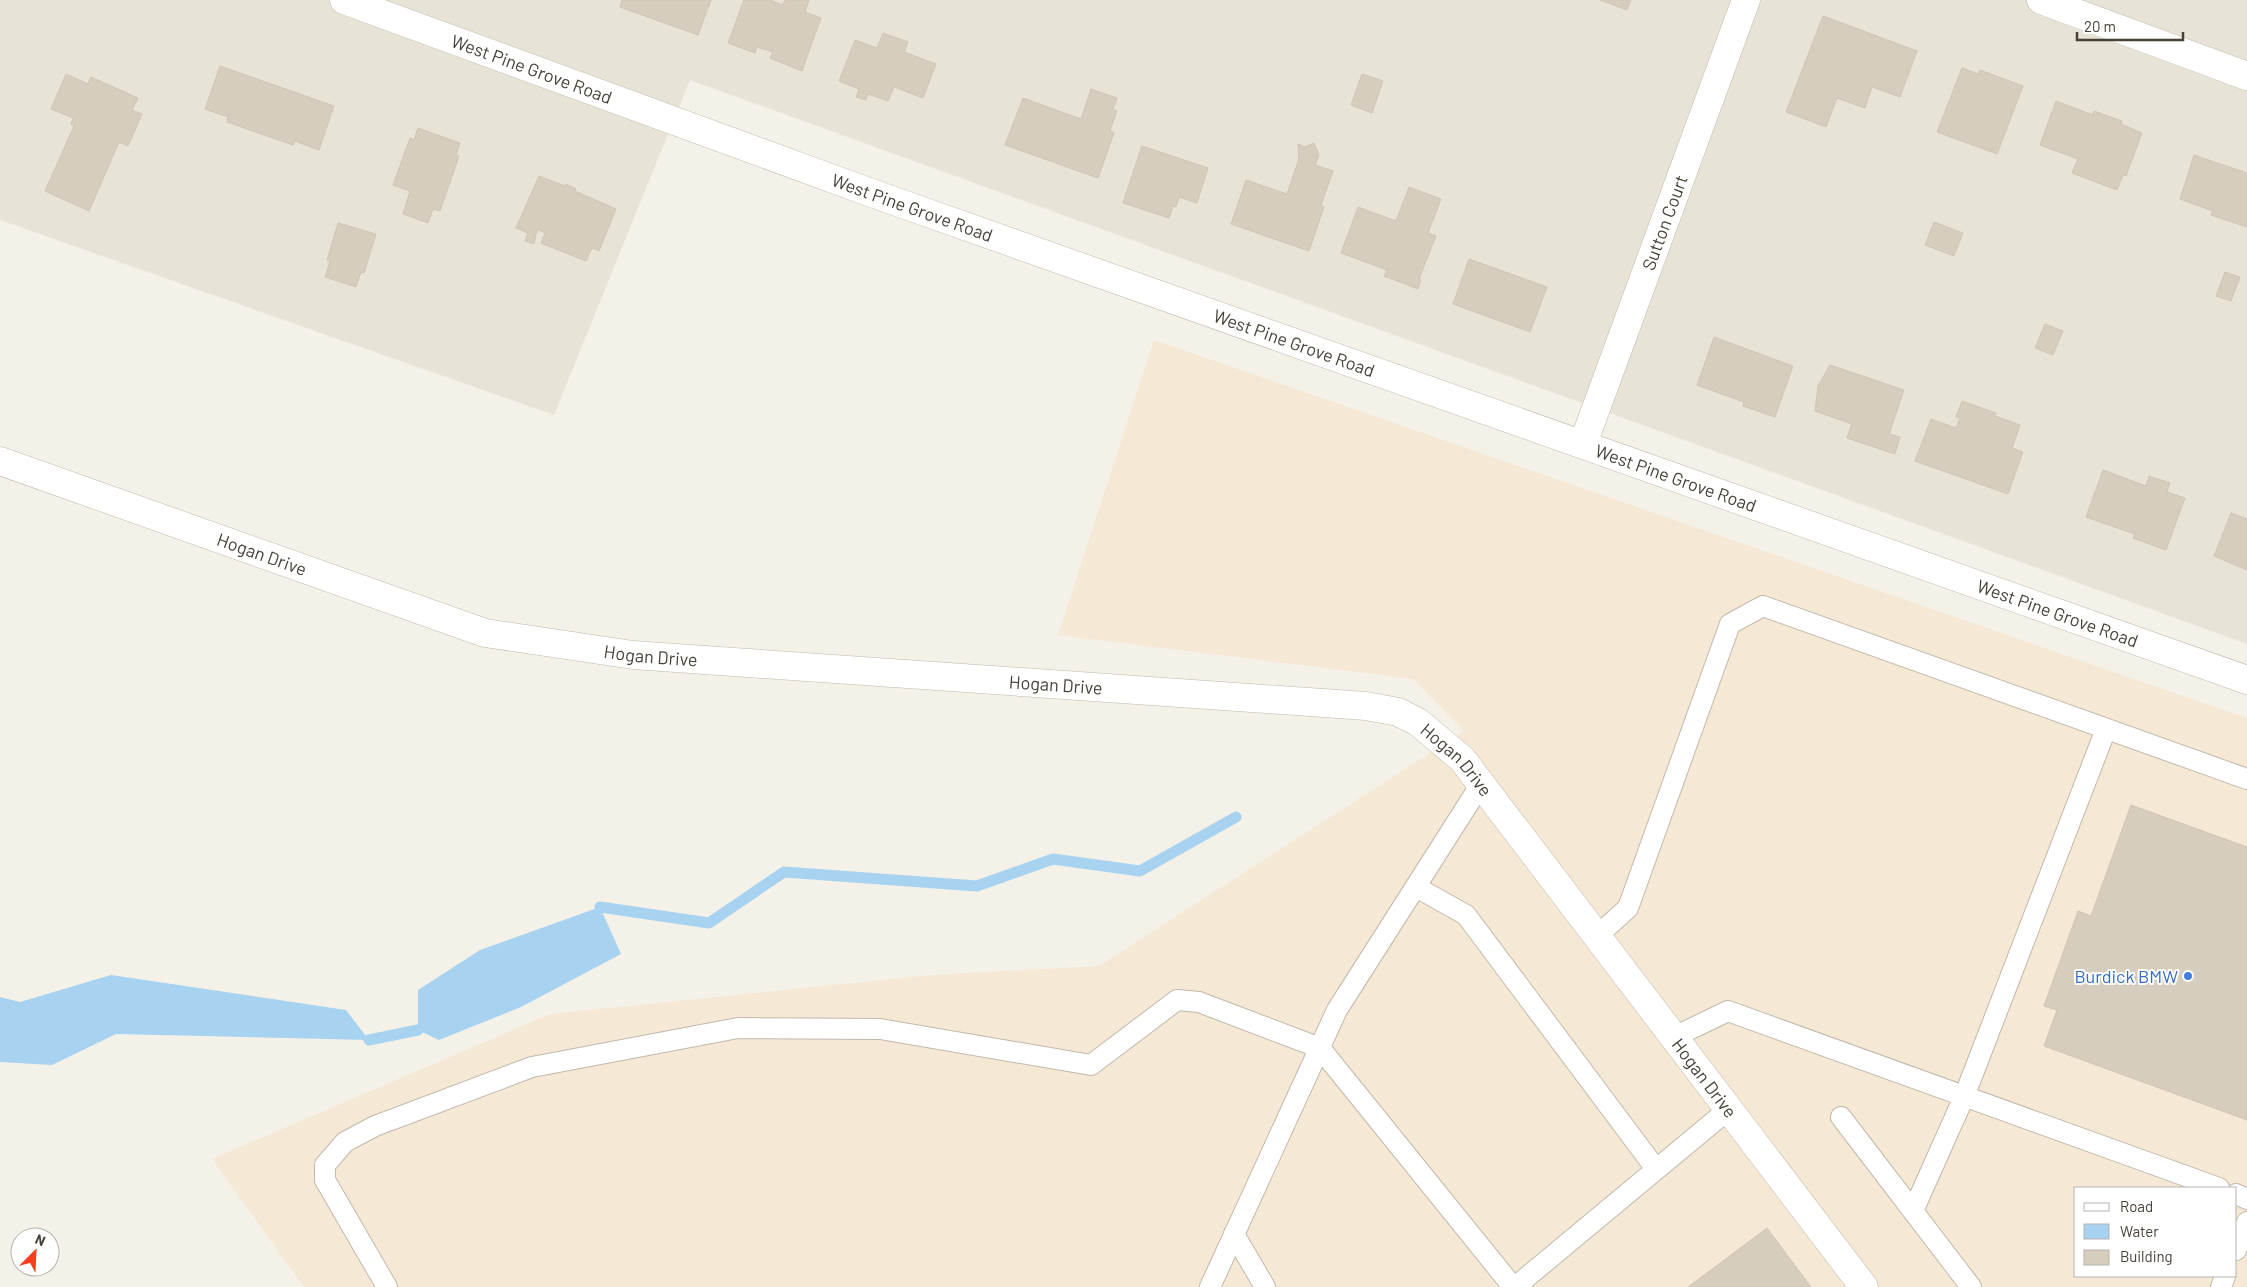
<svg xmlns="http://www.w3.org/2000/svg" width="2247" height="1287" font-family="Barlow,sans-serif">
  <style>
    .residential { fill: #e8e3d7 }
    .commercial { fill: #f5e8d5; fill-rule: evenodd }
    .water { fill: #a7d3f0 }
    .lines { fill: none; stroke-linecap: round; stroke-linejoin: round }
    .stream { stroke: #a7d3f0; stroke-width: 11 }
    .building { fill: #d6cdbf; stroke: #d1c4b2 }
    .service-casing { stroke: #c0b9ac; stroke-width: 22 }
    .minor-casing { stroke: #c0b9ac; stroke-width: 29 }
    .service { stroke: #fff; stroke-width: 20 }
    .minor { stroke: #fff; stroke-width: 28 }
    .shop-dot { fill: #3f7fe0; stroke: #fff; stroke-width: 2 }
    .labels { text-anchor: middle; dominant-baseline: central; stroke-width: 4; stroke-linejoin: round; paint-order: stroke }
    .street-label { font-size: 18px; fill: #484138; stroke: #fff }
    .shop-label { font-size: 18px; fill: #366cbe; stroke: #fff; text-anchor: end }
  </style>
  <rect width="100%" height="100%" fill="#f4f1e9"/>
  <polygon class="residential" points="0,0 2247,0 2247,644 690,80 554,415 0,220"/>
  <path class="commercial" d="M1154,340L2247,718V1287H304L212,1159L550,1014L932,975L1099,966L1464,731L1413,679L1058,635ZM2076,1188H2236V1276H2076Z"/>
  <g class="water">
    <polygon points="600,907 621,954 521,1007 439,1040 418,1030 418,990 480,950"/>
    <polygon points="111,975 346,1010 369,1040 116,1034 52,1065 0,1062 0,997 20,1002"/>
  </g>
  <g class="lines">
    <g class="stream">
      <polyline points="600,907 709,923 784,872 977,886 1053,859 1140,871 1236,817"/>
      <polyline points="369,1040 418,1030"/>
    </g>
  </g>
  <g class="building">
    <polygon points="622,0 711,0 698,35 620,7"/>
    <polygon points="744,0 770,0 783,5 785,0 809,0 805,12 821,18 802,71 770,58 773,52 757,47 755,53 728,43"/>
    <polygon points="1600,0 1631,0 1627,10"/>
    <polygon points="1823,16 1917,51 1900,97 1872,87 1865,108 1837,98 1826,127 1786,112"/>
    <polygon points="883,33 908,42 904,52 936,64 923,98 894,87 888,101 868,94 866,100 856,97 859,89 839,81 855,40 877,48"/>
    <polygon points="220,66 334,106 319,150 295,141 293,145 227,122 228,117 205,109"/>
    <polygon points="1962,68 1978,74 1980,70 2023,86 1997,154 1937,132"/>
    <polygon points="66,74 88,84 91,77 138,98 132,110 142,114 128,146 119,142 89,211 45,191 74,126 71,124 73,118 51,109"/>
    <polygon points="1362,74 1383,81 1372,113 1351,105"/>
    <polygon points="1091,89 1117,98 1113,109 1117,111 1110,130 1114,133 1098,178 1005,145 1023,98 1081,119"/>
    <polygon points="2056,101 2093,115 2094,111 2122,121 2121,124 2142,133 2126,176 2123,175 2117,190 2072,173 2078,159 2040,145"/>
    <polygon points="418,128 460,143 456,155 459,156 440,211 433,209 428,223 403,214 410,191 393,185 410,138 414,140"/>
    <polygon points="1314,143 1319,155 1315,165 1333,171 1321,205 1324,207 1309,251 1231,224 1246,180 1287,194 1299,159 1298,144 1305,147"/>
    <polygon points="1142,146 1208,168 1197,203 1179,197 1176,207 1173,206 1169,218 1123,203"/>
    <polygon points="2194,155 2247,173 2247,227 2211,215 2213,211 2180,199"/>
    <polygon points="539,176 565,186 566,184 576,189 575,191 616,209 599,251 592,248 586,261 541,243 545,233 537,229 534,244 525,241 528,233 516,228"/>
    <polygon points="1409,187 1441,199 1428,233 1436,236 1419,279 1421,280 1418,289 1384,276 1387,270 1341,253 1358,207 1396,221"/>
    <polygon points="1934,222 1963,233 1954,256 1925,245"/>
    <polygon points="338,223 376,234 364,273 361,272 356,287 325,277 330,261 327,260"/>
    <polygon points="1469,259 1547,287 1530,332 1453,304"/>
    <polygon points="2225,272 2240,277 2231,301 2216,296"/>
    <polygon points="2045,324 2063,331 2053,355 2035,348"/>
    <polygon points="1714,337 1793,366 1775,417 1743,406 1744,402 1697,385"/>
    <polygon points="1830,365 1904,390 1889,434 1900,437 1895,454 1847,438 1852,424 1815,411 1818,386"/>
    <polygon points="1962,401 1996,413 1995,416 2020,425 2012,448 2023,452 2008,494 1915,461 1931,419 1956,428 1960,418 1956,417"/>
    <polygon points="2103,470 2146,486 2149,476 2170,483 2167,492 2185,498 2166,550 2133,538 2135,534 2086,517"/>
    <polygon points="2231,513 2247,519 2247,570 2214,556"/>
    <polygon points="2131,805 2247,847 2247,1120 2044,1046 2057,1010 2044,1006 2078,911 2091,916"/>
    <polygon points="1767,1228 1811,1287 1688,1287"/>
  </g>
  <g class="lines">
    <g class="service-casing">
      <g id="service">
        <polyline points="1416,887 1466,915 1656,1169"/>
        <polyline points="1597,936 1628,908 1730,624 1763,606 2247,779"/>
        <polyline points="1674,1037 1728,1011 2219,1188"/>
        <polyline points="1841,1117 1971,1287"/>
        <polyline points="2236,1194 2247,1199"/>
        <polyline points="1913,1211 1964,1097 2106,729"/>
        <polyline points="1234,1234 1265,1287"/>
        <polyline points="2236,1250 2247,1222"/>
        <polyline points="387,1287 325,1180 325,1165 345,1142 375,1126 532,1067 738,1028 880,1029 1091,1065 1177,1000 1199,1002 1320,1048 1513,1287"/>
        <polyline points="1210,1287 1337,1010 1481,784"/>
        <polyline points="1515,1287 1729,1109"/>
        <polyline points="2221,1287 2225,1276"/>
      </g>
    </g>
    <g class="minor-casing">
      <g id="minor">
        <path id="s1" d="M344,0L866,191L2247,680"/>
        <polyline points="2041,0 2247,76"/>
        <path id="s2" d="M1583,444L1746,0"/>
        <path id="s3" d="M0,461L485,633L633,655L1366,706L1398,712L1418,722L1462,759L1864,1287"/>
      </g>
    </g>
    <use href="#service" class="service"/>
    <use href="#minor" class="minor"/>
  </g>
  <circle class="shop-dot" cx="2188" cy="976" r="5"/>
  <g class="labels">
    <g class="street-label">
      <text stroke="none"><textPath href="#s1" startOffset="200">West Pine Grove Road</textPath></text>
      <text stroke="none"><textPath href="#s1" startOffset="605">West Pine Grove Road</textPath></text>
      <text stroke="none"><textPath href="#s2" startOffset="236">Sutton Court</textPath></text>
      <text stroke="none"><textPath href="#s1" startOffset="1010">West Pine Grove Road</textPath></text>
      <text stroke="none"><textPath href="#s1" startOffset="1415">West Pine Grove Road</textPath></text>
      <text stroke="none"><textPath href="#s3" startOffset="278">Hogan Drive</textPath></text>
      <text stroke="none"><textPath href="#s1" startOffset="1820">West Pine Grove Road</textPath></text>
      <text stroke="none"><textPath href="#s3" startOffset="682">Hogan Drive</textPath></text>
      <text stroke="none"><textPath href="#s3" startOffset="1088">Hogan Drive</textPath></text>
      <text stroke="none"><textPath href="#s3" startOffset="1508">Hogan Drive</textPath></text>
      <text stroke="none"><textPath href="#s3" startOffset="1912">Hogan Drive</textPath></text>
    </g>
    <g class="shop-label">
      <text x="2178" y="976">Burdick BMW</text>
    </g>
  </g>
  <rect x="2074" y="1187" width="162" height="90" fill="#ffffff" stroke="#b6b3af"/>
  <rect x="2084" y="1203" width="25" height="8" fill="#ffffff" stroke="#b6b3af"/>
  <text x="2120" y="1212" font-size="15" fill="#484138">Road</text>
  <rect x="2084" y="1224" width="25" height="15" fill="#a7d3f0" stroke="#b6b3af"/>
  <text x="2120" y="1237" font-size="15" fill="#484138">Water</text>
  <rect x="2084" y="1250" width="25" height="15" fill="#d6cdbf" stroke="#b6b3af"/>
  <text x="2120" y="1262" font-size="15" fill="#484138">Building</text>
  <g transform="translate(35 1252) rotate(24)"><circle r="24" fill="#ffffff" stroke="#b6b3af"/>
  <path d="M0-4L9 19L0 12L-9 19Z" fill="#f63d1e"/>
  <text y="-8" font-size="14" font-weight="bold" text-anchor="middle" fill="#484138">N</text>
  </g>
  <path d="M2077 32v8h106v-8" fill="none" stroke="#484138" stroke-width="2.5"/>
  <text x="2084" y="32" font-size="15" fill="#484138" stroke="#ffffff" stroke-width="4" paint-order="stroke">20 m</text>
</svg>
